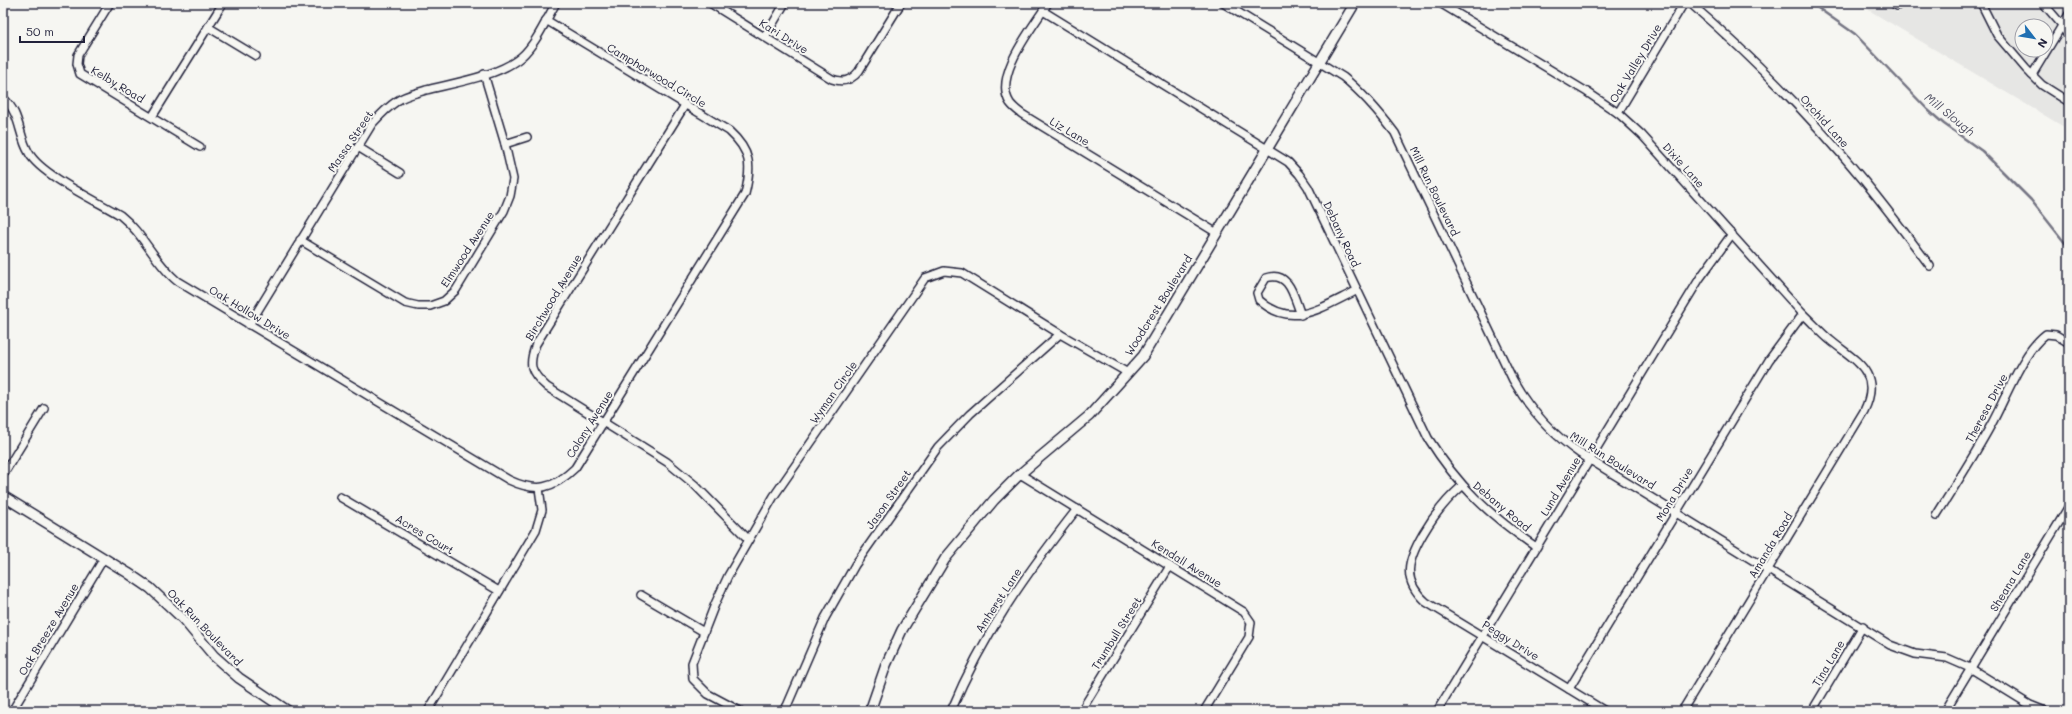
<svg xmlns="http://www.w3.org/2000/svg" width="2072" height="714" font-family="Mali,sans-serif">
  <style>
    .built { fill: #e6e6e4 }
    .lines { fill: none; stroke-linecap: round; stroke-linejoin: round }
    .stream { stroke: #757583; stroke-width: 2.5 }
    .minor-casing { stroke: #22223b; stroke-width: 10 }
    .tertiary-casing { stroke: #22223b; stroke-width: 12 }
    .minor { stroke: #f6f6f2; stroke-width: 7 }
    .tertiary { stroke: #f6f6f2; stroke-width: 9 }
    .labels { text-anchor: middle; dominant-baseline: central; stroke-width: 4; stroke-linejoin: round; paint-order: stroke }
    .street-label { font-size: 11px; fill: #22223b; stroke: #f6f6f2 }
    .water-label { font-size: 12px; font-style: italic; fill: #535365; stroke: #f6f6f2 }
  </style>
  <rect width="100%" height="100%" fill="#f6f6f2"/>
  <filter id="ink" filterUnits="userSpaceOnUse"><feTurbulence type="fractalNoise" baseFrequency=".025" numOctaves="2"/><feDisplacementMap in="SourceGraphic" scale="8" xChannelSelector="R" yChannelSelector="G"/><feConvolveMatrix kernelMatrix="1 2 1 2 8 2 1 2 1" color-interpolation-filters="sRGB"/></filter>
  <g filter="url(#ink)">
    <g class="built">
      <polygon points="1857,3 1886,3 1897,13 1903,6 1899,3 1976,3 1994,38 2026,76 2040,89 2069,107 2069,130"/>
      <polygon points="1987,3 2036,3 2056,25 2046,42 2046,26 2022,26 2022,50 2042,50 2031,68 2001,33"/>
      <polygon points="2049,3 2069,3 2069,6 2061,16"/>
      <polygon points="2061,35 2069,46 2069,97 2045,82 2038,75"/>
    </g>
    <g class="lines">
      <polyline class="stream" points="1811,3 1855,34 1928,110 1944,124 1982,151 2031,200 2069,248"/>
      <g class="minor-casing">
        <g id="minor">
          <polyline points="110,3 78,55 77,64 80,74 200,147"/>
          <path d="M710,3L832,79C843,83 851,81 859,71L901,3"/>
          <path d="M1048,3C1034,26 992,76 1010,103C1013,107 1018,111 1022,114L1217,233"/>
          <path d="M1223,3L1343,77C1364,94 1379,112 1395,133L1513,380C1530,410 1551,433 1579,453L1890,645L1915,654L1947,658L1970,668L2030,705L2045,711"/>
          <path d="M1440,3L1587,92L1618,113L1642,135L1803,314C1812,322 1820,332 1830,340C1855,361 1883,372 1864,411L1682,711"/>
          <path d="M1690,3C1753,57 1812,118 1865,182C1887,209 1909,238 1930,266"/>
          <polyline points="1893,3 1897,6"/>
          <polyline points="1981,3 1997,35 2026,69 2042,85 2069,102"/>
          <polyline points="2043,3 2062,25 2069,38"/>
          <path d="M1043,11L1288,162L1299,174L1308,187L1428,438C1458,486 1489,515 1536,547"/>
          <polyline points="208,27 256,56"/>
          <polyline points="765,37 785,3"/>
          <polyline points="2032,75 2069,14"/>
          <path d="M3,98C21,113 18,135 29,153C41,175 97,201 120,215C144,234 154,262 177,281L509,480C537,493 553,489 575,468L745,194C752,166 751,151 729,131L546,20"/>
          <path d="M685,105L536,344C528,365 530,372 547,387L667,462L695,485L748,539"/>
          <polyline points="1618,113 1684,3"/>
          <polyline points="152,117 223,3"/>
          <polyline points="505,144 527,137"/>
          <polyline points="358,147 400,173"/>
          <polyline points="300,240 405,303 418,306 430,306 444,301 456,290 504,211 510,196 513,179 505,144 484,74"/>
          <path d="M1301,315C1294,298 1290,270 1266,278L1257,293L1259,300C1292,330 1322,307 1356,291"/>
          <path d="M249,325L372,124C380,115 388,107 397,101C405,95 417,93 426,90C454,83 499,76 521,57C536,44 546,20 556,3"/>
          <polyline points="1020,474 1244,612 1251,622 1249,637 1204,711"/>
          <polyline points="3,475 44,408"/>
          <path d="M1462,486C1446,500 1434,515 1423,534C1408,560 1401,580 1426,602L1605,711"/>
          <polyline points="340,497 499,591"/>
          <path d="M1936,516C1955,486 1974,456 1991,425C2006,398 2022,352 2046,334L2056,335L2069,343"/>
          <polyline points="641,595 704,632"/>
          <polyline points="1569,689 1769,360 1803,314"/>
          <polyline points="12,711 104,558"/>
          <polyline points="428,711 536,530 542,510 539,488"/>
          <polyline points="740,711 708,694 693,679 692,663 715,604 728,576 774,496 925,278 944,271 962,273 1060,334 1128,373"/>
          <polyline points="782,711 787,706 825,618 855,565 938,447 970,414 1060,334"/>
          <path d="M951,711C983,634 1026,574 1077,509"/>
          <polyline points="1081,711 1170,566"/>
          <polyline points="1437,711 1700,278 1732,234"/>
          <polyline points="1812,711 1863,626"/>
          <polyline points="1945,711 2069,506"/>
        </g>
      </g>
      <g class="tertiary-casing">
        <g id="tertiary">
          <polyline points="3,496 128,573 150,588 183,619 214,656 239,678 288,711"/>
          <polyline points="870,711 886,665 902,630 945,559 994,500 1020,474 1089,416 1143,356 1355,3"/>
        </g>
      </g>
      <use href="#minor" class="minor"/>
      <use href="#tertiary" class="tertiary"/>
    </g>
  </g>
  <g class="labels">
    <g class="street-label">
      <text transform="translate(784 36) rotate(32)">Kari Drive</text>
      <text transform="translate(1635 63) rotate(-59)">Oak Valley Drive</text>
      <text transform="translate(657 75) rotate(31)">Camphorwood Circle</text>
      <text transform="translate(118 84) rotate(31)">Kelby Road</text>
      <text transform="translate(1825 121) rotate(48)">Orchid Lane</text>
      <text transform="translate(1070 131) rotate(31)">Liz Lane</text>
      <text transform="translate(350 141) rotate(-56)">Massa Street</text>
      <text transform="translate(1684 165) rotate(48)">Dixie Lane</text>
      <text transform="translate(1435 191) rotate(64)">Mill Run Boulevard</text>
      <text transform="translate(1342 234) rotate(65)">Debany Road</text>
      <text transform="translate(467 249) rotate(-57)">Elmwood Avenue</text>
      <text transform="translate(553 297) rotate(-59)">Birchwood Avenue</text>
      <text transform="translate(1158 305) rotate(-58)">Woodcrest Boulevard</text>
      <text transform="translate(250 312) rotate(31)">Oak Hollow Drive</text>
      <text transform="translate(833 392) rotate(-55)">Wyman Circle</text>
      <text transform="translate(1986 408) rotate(-62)">Theresa Drive</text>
      <text transform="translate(589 424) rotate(-58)">Colony Avenue</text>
      <text transform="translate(1613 460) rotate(32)">Mill Run Boulevard</text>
      <text transform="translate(1560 486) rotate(-59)">Lund Avenue</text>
      <text transform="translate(1674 494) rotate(-59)">Mona Drive</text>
      <text transform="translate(888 499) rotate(-55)">Jason Street</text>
      <text transform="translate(1502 506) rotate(40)">Debany Road</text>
      <text transform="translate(425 534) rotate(31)">Acres Court</text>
      <text transform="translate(1770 545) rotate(-59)">Amanda Road</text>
      <text transform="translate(1187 563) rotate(32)">Kendall Avenue</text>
      <text transform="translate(2010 581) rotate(-59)">Sheana Lane</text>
      <text transform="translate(998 600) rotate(-57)">Amherst Lane</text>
      <text transform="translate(205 627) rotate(46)">Oak Run Boulevard</text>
      <text transform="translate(48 629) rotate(-59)">Oak Breeze Avenue</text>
      <text transform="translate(1116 633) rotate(-58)">Trumbull Street</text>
      <text transform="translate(1511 640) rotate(32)">Peggy Drive</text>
      <text transform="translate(1828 663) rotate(-59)">Tina Lane</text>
    </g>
    <g class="water-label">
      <text transform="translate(1950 114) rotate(39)">Mill Slough</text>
    </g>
  </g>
  <rect width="2072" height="714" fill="none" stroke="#f6f6f2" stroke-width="16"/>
  <rect x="8" y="8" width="2056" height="698" fill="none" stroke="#22223b" stroke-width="1.5" filter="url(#ink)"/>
  <g transform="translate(2034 38) rotate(121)"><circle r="19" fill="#f6f6f2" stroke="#a1a1a9"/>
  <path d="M0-3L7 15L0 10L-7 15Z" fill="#1f6fb2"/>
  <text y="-6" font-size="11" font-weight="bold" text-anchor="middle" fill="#22223b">N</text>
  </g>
  <path d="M20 36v6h64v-6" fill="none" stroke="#22223b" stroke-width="2"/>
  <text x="26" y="36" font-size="12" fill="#22223b" stroke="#f6f6f2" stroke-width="3" paint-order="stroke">50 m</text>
</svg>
